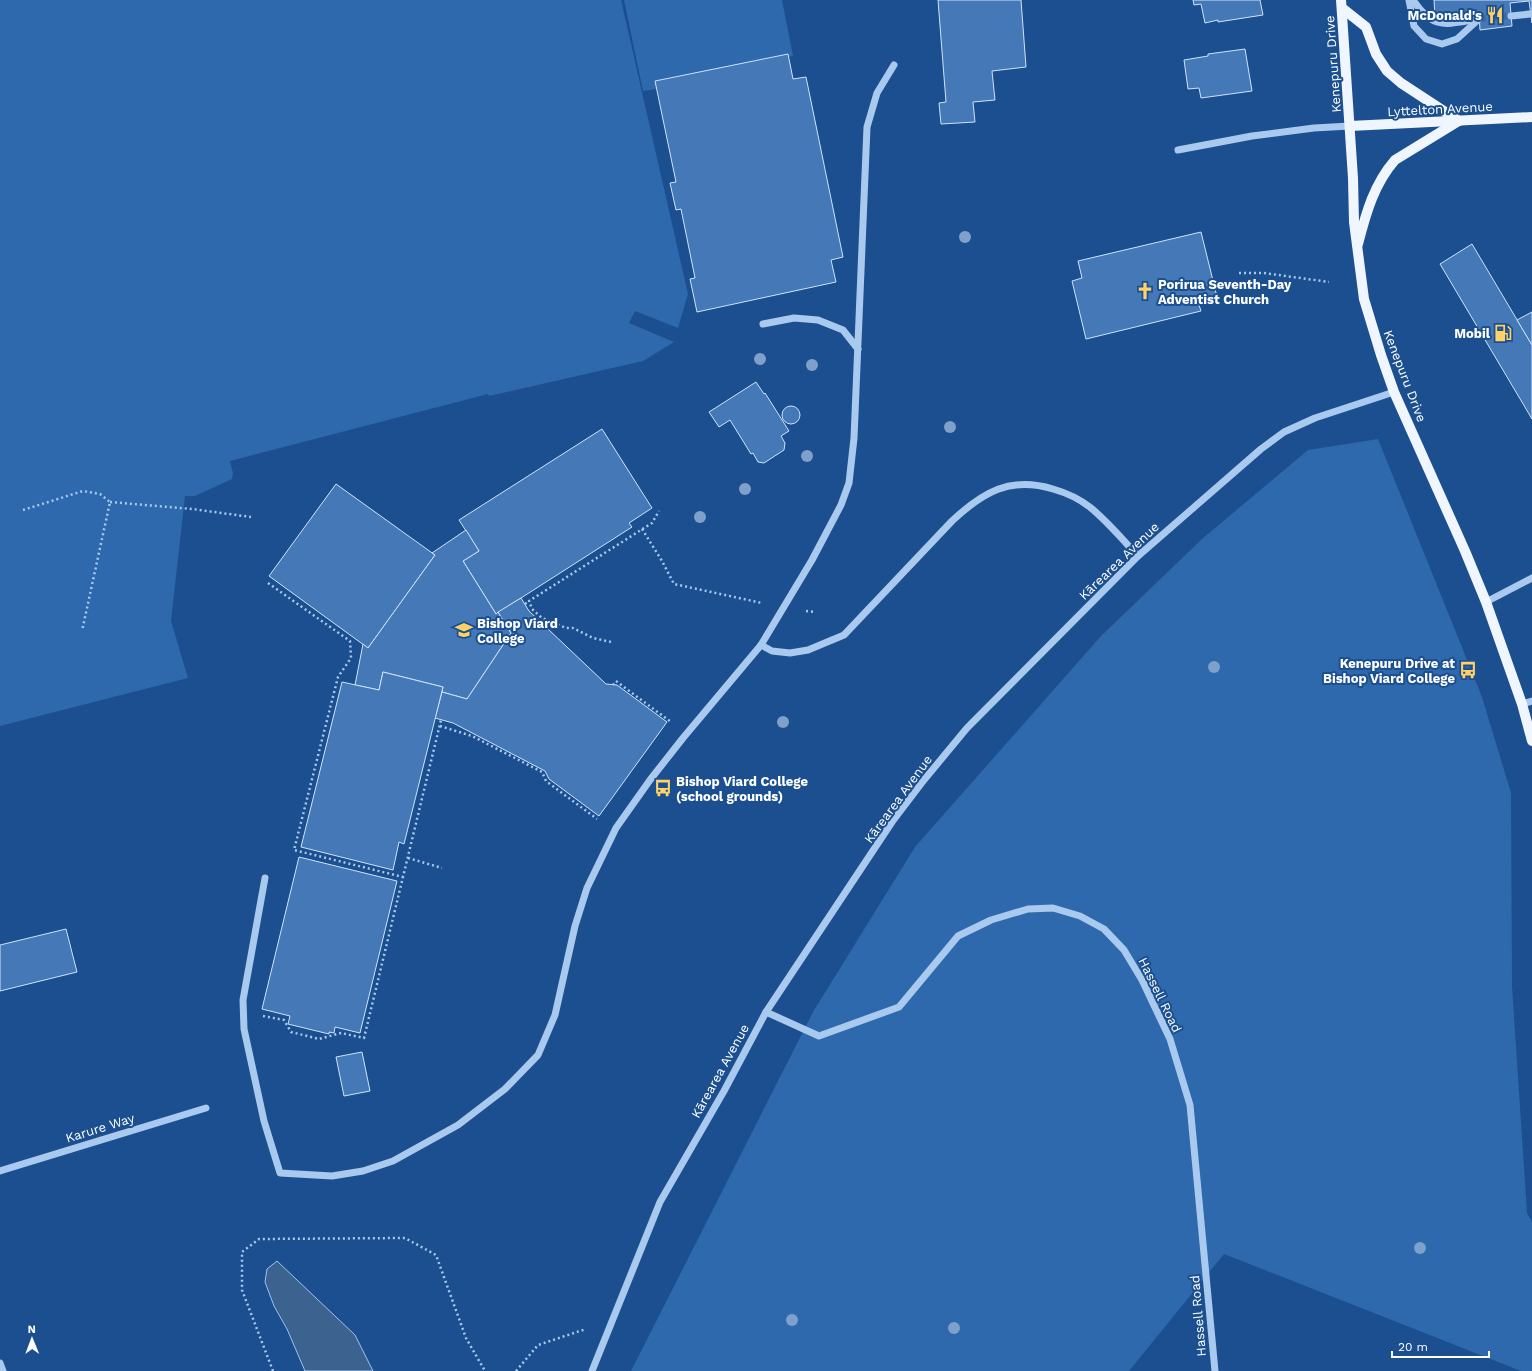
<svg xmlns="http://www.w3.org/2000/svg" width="1532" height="1371" font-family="'Work Sans',sans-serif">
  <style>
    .green { fill: #2e69ad }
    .water { fill: #3c6290; stroke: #9cc4f0 }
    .building { fill: #4478b7; stroke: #cfe3fa }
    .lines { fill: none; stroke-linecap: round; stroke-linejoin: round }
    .minor-tunnel { stroke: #3d69a0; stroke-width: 7; stroke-dasharray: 7 3.5; stroke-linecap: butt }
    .path { stroke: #a9c9ee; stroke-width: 2.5; stroke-dasharray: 2 3; stroke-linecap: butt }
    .minor { stroke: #a9c9ee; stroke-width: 7 }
    .major { stroke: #f0f6ff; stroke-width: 10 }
    .tree { fill: #7ea0ca }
    .labels { text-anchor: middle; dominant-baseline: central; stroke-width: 4; stroke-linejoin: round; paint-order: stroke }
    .poi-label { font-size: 13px; font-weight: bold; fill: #fff; stroke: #1b4f8f; text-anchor: end }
    .street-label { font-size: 13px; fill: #fff; stroke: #1b4f8f }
  </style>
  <rect width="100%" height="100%" fill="#1b4f8f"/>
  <g class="green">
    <polygon points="0,0 621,0 688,294 678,328 635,311 629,323 674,342 643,361 489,396 488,394 230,461 233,473 232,479 195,496 185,496 171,621 188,678 0,726"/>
    <polygon points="624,0 782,0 793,56 788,57 787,54 655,81 657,89 643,91"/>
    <polygon points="1378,439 1482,697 1511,793 1512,986 1527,1213 1532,1222 1532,1371 1521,1371 1224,1254 1129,1371 631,1371 813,1012 915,847 1101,636 1202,539 1308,450"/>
  </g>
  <polygon class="water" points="277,1261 355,1335 373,1371 305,1371 287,1329 274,1306 265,1282 267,1269"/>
  <g class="building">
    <polygon points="938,0 1021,0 1026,67 992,71 995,100 973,102 975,122 941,124 939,103 946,102"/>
    <polygon points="1193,0 1260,0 1263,15 1218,22 1218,20 1205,23 1201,4 1194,5"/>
    <polygon points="1434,0 1532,0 1532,23 1529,1 1510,3 1512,26 1480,30 1479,13 1435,17"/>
    <polygon points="1245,49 1252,91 1201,98 1199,88 1188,89 1184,60 1208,56 1208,54"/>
    <polygon points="788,54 793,79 806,77 843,257 831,260 836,282 697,312 690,279 695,278 681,209 676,210 670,183 676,182 655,81"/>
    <polygon points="1201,232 1218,301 1199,305 1201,311 1086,339 1072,281 1082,278 1078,261"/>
    <polygon points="1472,244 1532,345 1532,419 1440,264"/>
    <polygon points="1532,312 1532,345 1517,320"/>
    <polygon points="756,382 764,394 765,393 789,431 781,436 785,443 784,450 764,463 758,462 753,453 751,454 730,420 719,427 709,412"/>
    <circle cx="791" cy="415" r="9"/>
    <polygon points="602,429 652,508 629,523 632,527 496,614 463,561 479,551 459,520"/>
    <polygon points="336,484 435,555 368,648 269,576"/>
    <polygon points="466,530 479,551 463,561 496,614 498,612 511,633 467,699 442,692 443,687 383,672 379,690 355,685 363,644 368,648 435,555 432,553"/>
    <polygon points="521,598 529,611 606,684 617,685 667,722 599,816 549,779 545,771 453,723 435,718 442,692 467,699 511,633 498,612"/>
    <polygon points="383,672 443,687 404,844 399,842 393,870 301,847 342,682 379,690"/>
    <polygon points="299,857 397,881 360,1033 335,1027 334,1033 329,1032 329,1034 288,1024 290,1016 262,1009"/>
    <polygon points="66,929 77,972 0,991 0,945"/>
    <polygon points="362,1052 370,1091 344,1096 336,1057"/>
  </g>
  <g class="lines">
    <polyline class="minor-tunnel" points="1479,19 1511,16"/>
    <g class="path">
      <polyline points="1239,273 1264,273 1329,282"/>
      <polyline points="110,502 192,509 251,517"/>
      <polyline points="23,510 83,491 100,494 110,502 82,631"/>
      <polyline points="642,529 662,561 674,584 762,603"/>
      <polyline points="268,583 350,641 351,658 338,677 294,850 403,877"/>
      <polyline points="525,604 529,601"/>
      <polyline points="806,611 815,612"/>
      <polyline points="611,642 593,638 573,628 566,628 542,618 532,609 529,601 652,523 659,511"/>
      <polyline points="613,685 616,681 671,722"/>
      <polyline points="440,726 472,736 542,772 546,781 597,819"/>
      <polyline points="408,858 442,868"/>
      <polyline points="263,1016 284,1020 291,1032 319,1039 341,1033 364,1038 441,720"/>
      <polyline points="273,1371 242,1290 242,1252 259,1239 405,1238 436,1255 466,1338 485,1371"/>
      <polyline points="516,1371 538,1345 586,1329"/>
    </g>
    <g class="minor">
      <polyline points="1409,0 1414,26 1426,39 1442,44 1457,39 1479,19"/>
      <path d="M1413,0C1434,31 1446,24 1479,19"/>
      <polyline points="1511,16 1530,14"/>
      <polyline points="1178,150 1252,136 1314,128 1350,126"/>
      <polyline points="763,324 794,318 818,320 843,330 858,349"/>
      <polyline points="1486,602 1532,578"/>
      <polyline points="761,645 812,560 841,505 849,483 854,438 867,127 877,93 894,65"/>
      <polyline points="1522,704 1532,701"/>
      <path d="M265,878L243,1000L244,1029L264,1121L280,1173L332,1176L363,1171L393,1161L458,1125L505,1089L538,1055L555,1015L575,926L587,888L616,828L650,780L683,738L761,645L772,651L790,653L808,650L844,635L952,521C983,492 1010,476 1053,489C1067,493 1080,499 1091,508C1108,522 1123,540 1138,556"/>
      <polyline points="766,1012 819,1036 899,1007 958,936 991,920 1028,909 1053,908 1080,916 1104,929 1124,950 1142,980 1170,1039 1190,1105 1215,1371"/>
      <polyline points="0,1171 206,1108"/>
      <polyline points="0,1363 3,1371"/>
      <polyline points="592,1371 660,1202 724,1091 766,1012 892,822 924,780 967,728 1138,556 1261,449 1284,432 1315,418 1394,392"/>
    </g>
    <g class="major">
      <polyline points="1341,0 1353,178 1354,222 1364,299 1381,355 1394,392 1465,551 1486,602 1522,704 1532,741"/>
      <polyline points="1342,8 1366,27 1376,54 1387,71 1401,83 1459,121"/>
      <polyline points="1350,126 1532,117"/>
      <path d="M1358,244C1366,213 1374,184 1395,160L1457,122"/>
    </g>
  </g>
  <g class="tree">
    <circle cx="965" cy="237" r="6"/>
    <circle cx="760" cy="359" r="6"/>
    <circle cx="812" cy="365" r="6"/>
    <circle cx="950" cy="427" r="6"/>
    <circle cx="807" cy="456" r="6"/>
    <circle cx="745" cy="489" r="6"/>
    <circle cx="700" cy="517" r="6"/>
    <circle cx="1214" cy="667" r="6"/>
    <circle cx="783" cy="722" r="6"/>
    <circle cx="1420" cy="1248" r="6"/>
    <circle cx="792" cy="1320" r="6"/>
    <circle cx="954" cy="1328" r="6"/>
  </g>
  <defs>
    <g id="restaurant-bare" transform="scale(1.38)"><path d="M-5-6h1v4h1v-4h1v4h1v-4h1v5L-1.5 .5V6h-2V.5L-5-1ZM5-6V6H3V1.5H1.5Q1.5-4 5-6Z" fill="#ffd166" stroke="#1b4f8f" stroke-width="2.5" paint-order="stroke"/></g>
    <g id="church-bare" transform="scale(1.38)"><path d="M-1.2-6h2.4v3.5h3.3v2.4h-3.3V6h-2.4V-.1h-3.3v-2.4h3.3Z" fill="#ffd166" stroke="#1b4f8f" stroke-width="2.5" paint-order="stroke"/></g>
    <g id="fuel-bare" transform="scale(1.38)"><path d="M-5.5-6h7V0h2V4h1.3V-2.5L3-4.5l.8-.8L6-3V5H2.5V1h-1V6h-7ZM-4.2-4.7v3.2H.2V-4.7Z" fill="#ffd166" stroke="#1b4f8f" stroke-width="2.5" paint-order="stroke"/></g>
    <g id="school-bare" transform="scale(1.38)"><path d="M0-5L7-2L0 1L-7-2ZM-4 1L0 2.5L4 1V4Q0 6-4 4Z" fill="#ffd166" stroke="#1b4f8f" stroke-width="2.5" paint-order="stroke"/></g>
    <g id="bus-bare" transform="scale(1.38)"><path d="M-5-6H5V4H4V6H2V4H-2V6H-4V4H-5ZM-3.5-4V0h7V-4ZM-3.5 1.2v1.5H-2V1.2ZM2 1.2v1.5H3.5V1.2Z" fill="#ffd166" stroke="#1b4f8f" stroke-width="2.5" paint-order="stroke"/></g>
  </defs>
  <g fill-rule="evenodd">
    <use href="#restaurant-bare" x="1495" y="15"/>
    <use href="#church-bare" x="1145" y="291"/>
    <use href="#fuel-bare" x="1503" y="333"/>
    <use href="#school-bare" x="464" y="630"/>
    <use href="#bus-bare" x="1468" y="670"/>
    <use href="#bus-bare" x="663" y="788"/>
  </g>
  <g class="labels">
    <g class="poi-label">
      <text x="1482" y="15">McDonald's</text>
      <text x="1158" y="284" text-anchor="start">Porirua Seventh-Day<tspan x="1158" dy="15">Adventist Church</tspan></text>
      <text x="1490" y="333">Mobil</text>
      <text x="477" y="623" text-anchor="start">Bishop Viard<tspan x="477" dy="15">College</tspan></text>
      <text x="1455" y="663">Kenepuru Drive at<tspan x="1455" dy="15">Bishop Viard College</tspan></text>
      <text x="676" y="781" text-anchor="start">Bishop Viard College<tspan x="676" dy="15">(school grounds)</tspan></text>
    </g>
    <g class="street-label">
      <text transform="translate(1333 64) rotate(-94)">Kenepuru Drive</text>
      <text transform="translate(1440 109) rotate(-3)">Lyttelton Avenue</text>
      <text transform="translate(1405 376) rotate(69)">Kenepuru Drive</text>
      <text transform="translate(1119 561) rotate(-44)">Kārearea Avenue</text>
      <text transform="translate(898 799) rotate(-54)">Kārearea Avenue</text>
      <text transform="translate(1160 995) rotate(64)">Hassell Road</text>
      <text transform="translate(720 1071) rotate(-61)">Kārearea Avenue</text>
      <text transform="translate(100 1128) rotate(-17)">Karure Way</text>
      <text transform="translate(1198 1316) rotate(-95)">Hassell Road</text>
    </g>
  </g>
  <g transform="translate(32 1339) rotate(359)" stroke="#1b4f8f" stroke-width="3" paint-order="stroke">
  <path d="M0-3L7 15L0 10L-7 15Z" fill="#ffffff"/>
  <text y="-6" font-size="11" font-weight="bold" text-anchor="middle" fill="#ffffff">N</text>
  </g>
  <path d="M1392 1351v6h97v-6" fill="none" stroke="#ffffff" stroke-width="2"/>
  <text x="1398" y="1351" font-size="12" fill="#ffffff" stroke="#1b4f8f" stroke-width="3" paint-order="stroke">20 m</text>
</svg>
